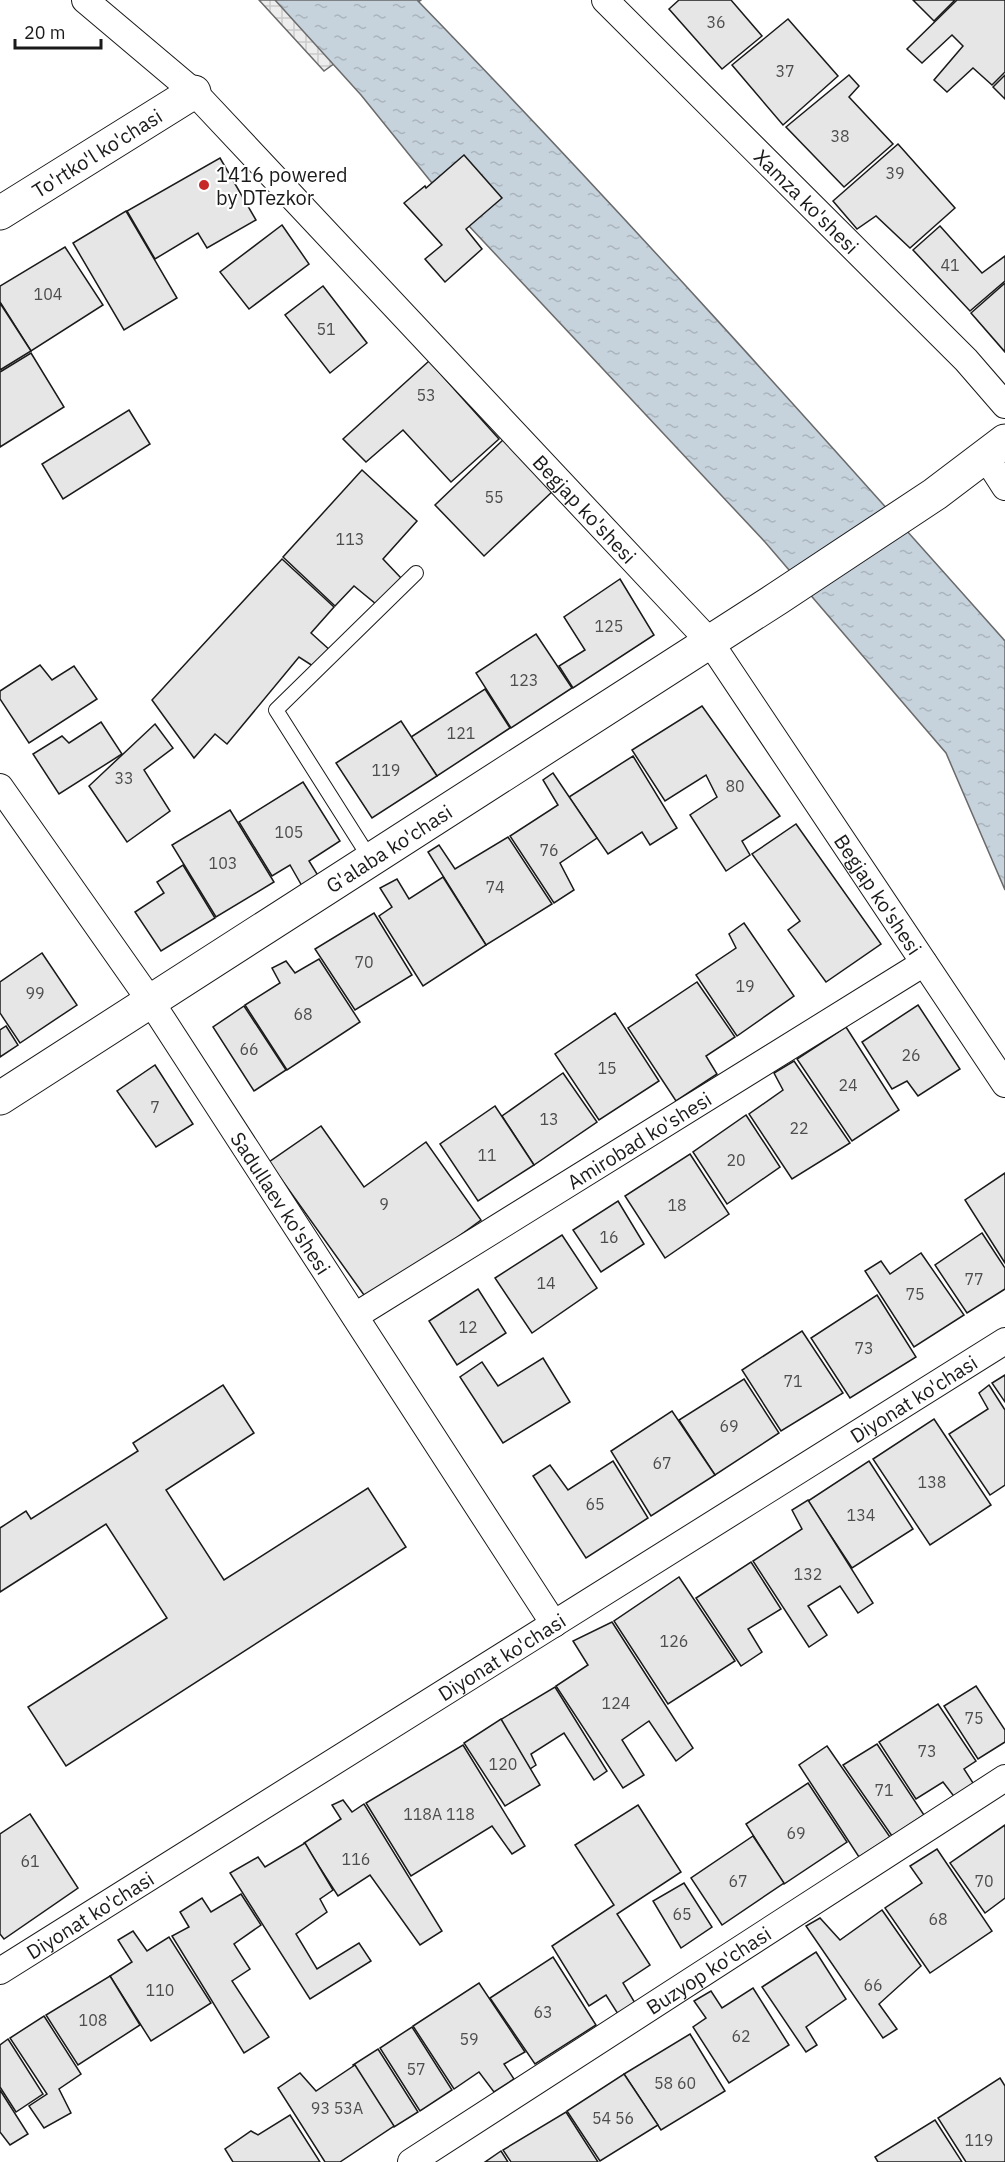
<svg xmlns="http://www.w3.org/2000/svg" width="1005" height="2162" font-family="'IBM Plex Sans',sans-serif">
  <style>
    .plaza { fill: url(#plaza-grid); stroke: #6a6a6a; stroke-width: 1.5 }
    .water { fill: url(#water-ripples); stroke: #6a6a6a; stroke-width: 1.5 }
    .building { fill: #e6e6e6; stroke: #1a1a1a; stroke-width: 1.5 }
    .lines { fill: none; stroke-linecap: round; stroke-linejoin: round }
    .lane-casing { stroke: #1a1a1a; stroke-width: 16 }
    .street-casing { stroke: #1a1a1a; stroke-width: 28 }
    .secondary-casing { stroke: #1a1a1a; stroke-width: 35 }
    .lane { stroke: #fff; stroke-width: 14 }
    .street { stroke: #fff; stroke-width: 26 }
    .secondary { stroke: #fff; stroke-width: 33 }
    .poi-dot { fill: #c62828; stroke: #fff; stroke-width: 2 }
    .labels { text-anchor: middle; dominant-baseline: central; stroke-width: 4.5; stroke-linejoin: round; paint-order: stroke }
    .number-label { font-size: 16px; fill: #4d4d4d }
    .street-label { font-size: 20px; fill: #1a1a1a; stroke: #fff }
    .poi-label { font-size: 20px; fill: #1a1a1a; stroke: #fff; text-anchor: start }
  </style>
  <defs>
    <pattern id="plaza-grid" width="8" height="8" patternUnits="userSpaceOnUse" patternTransform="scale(1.5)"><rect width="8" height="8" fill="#ededed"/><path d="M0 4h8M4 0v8" fill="none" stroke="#cbcbcb"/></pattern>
    <pattern id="water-ripples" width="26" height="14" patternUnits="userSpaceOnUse" patternTransform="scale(1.5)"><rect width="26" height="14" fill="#c6d2dc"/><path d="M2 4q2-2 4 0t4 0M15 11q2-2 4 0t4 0" fill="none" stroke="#aab4bc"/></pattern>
  </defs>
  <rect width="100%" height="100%" fill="#fff"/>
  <polygon class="plaza" points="259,0 421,0 324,71"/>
  <path class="water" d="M275,0H417C619,208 812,424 1005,641V890L946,753L765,542L469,226L432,183L361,95Z"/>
  <g class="building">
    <polygon points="679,0 731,0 762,36 722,69 669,9"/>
    <polygon points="913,0 955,0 934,21"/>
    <polygon points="957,0 1005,0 1005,72 992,85 973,68 947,92 934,80 963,46 952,35 922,63 907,49"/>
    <polygon points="788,19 838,76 783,125 732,65"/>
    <polygon points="849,75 859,86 849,97 893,144 844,187 786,127"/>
    <polygon points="1005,75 1005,99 993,87"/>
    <polygon points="898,144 955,208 910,248 876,216 857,229 833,201"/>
    <polygon points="464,155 502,198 466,229 482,249 445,282 425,259 442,245 404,203 425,186 426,188"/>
    <polygon points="220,158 256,220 207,248 198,233 155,259 127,211"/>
    <polygon points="126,211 177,298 124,330 73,243"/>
    <polygon points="282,225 309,264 249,309 220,272"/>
    <polygon points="940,226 982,273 1005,256 1005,281 970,311 913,250"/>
    <polygon points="65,247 103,305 31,351 0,302 0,286"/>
    <polygon points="1005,283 1005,352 971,313"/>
    <polygon points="323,286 367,343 330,373 285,315"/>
    <polygon points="0,303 31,351 0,370"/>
    <polygon points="31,353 64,407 0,447 0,372"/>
    <polygon points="429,361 499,439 451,482 403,430 366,462 343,439"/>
    <polygon points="129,410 150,444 63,499 42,464"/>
    <polygon points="505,438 554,490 484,556 435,505"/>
    <polygon points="362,470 417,521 383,559 401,578 376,604 354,586 335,606 283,557"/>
    <polygon points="282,559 334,607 311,633 332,652 316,668 299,657 227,744 215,734 194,758 152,700"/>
    <polygon points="620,579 654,635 573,688 559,666 585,650 564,617"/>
    <polygon points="536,634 572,688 511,728 476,673"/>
    <polygon points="40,665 52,680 74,666 97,699 29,743 0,699 0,691"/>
    <polygon points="485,689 510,728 437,776 411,737"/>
    <polygon points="702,706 780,816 742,841 750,855 726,871 690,815 717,797 706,775 665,801 632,750"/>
    <polygon points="401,721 437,776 372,818 336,763"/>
    <polygon points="101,722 122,754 59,794 33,754 62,736 69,743"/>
    <polygon points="155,724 173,748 144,770 170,811 127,842 89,786"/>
    <polygon points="633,756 677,828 650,845 642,832 608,854 569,797"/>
    <polygon points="553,773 597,838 560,863 574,890 554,903 510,836 558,805 543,780"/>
    <polygon points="303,782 340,841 309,861 322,882 306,893 290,865 272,876 239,822"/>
    <polygon points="230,810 274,882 216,917 172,845"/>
    <polygon points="796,824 881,944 826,982 788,930 800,921 752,854"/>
    <polygon points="508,837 552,904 486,945 428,852 439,845 455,869"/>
    <polygon points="183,865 215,918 161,951 135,912 164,893 157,882"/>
    <polygon points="443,877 486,945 423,986 379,916 392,907 380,888 397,879 409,899"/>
    <polygon points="374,913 412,975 355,1010 315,949"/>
    <polygon points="744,923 794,996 737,1036 696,975 736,948 729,934"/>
    <polygon points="42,953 77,1005 20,1043 0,1013 0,982"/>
    <polygon points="319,959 360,1022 287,1070 245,1005 280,983 272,968 286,961 295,973"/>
    <polygon points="697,982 735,1037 706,1056 717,1074 676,1101 628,1028"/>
    <polygon points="918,1005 960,1069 918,1096 907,1081 892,1089 862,1042"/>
    <polygon points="244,1006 286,1070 254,1091 213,1027"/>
    <polygon points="615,1013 659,1081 599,1120 555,1054"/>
    <polygon points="6,1026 18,1045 0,1057 0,1030"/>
    <polygon points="846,1027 899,1110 852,1141 797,1059"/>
    <polygon points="794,1061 850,1143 792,1179 749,1114 783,1090 774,1073"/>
    <polygon points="155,1065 193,1124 156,1147 117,1091"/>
    <polygon points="563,1073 597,1122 534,1165 502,1116"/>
    <polygon points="495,1106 534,1165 478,1201 440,1144"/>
    <polygon points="746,1115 780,1167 727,1204 693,1152"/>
    <polygon points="321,1126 364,1187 426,1142 481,1220 369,1302 269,1162"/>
    <polygon points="690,1154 729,1214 665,1258 625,1196"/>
    <polygon points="1005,1173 1005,1263 965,1200"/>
    <polygon points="618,1201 644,1244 601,1272 573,1230"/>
    <polygon points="982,1233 1005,1268 1005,1289 967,1313 935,1265"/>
    <polygon points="562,1235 597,1288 532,1333 495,1278"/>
    <polygon points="921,1253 964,1315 914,1347 865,1271 881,1261 890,1274"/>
    <polygon points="478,1289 506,1333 457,1365 429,1321"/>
    <polygon points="877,1295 916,1357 850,1398 811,1338"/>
    <polygon points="802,1331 843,1393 781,1431 742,1370"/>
    <polygon points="543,1358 570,1402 503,1443 460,1377 482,1362 498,1386"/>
    <polygon points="1005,1375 1005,1402 992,1383"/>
    <polygon points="744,1379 779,1433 715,1475 679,1420"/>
    <polygon points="223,1385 254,1433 166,1490 224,1580 368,1488 406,1547 66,1766 28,1707 167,1618 106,1524 0,1592 0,1528 26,1511 31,1519 138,1451 133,1443"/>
    <polygon points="989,1385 1005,1410 1005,1485 990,1495 949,1434 988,1409 979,1393"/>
    <polygon points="672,1411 715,1475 651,1516 611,1451"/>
    <polygon points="934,1419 991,1505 930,1545 873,1459"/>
    <polygon points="613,1461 648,1518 586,1558 533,1476 550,1465 568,1490"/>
    <polygon points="869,1461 913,1529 852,1568 808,1501"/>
    <polygon points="808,1500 873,1603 858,1613 840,1586 808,1606 827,1635 809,1647 753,1561 802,1529 792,1510"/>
    <polygon points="751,1562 781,1609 748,1629 762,1652 741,1666 696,1598"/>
    <polygon points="679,1577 735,1661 668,1704 614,1621"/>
    <polygon points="612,1622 693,1748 676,1761 649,1721 622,1740 644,1775 623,1788 556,1686 588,1665 573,1641"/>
    <polygon points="976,1686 1005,1730 1005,1742 978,1759 944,1706"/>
    <polygon points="555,1687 607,1771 594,1780 564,1733 531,1754 536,1765 530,1769 500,1720"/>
    <polygon points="938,1704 976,1761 964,1769 975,1786 956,1799 943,1782 916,1799 879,1742"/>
    <polygon points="501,1719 540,1785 505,1806 464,1743"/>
    <polygon points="877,1744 924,1815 892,1836 843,1765"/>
    <polygon points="463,1745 525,1846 512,1854 492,1826 411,1876 366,1803"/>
    <polygon points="827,1746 890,1837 859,1857 799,1765"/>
    <polygon points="808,1783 847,1842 784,1884 746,1824"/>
    <polygon points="343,1800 352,1812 364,1804 442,1931 420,1945 370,1875 338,1896 304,1843 341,1819 332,1805"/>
    <polygon points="638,1805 681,1872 617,1914 650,1965 623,1983 635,2003 618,2014 606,1995 589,2006 552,1946 614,1905 575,1845"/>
    <polygon points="30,1814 78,1888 4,1939 0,1934 0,1834"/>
    <polygon points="1005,1825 1005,1898 985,1913 950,1863"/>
    <polygon points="753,1836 784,1883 722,1925 691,1878"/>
    <polygon points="305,1843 333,1890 320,1899 327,1912 296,1934 317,1969 359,1943 371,1961 310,1999 230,1873 258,1857 265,1867"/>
    <polygon points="937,1849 992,1931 930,1973 885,1908 922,1883 910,1866"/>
    <polygon points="684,1883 712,1927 681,1948 653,1901"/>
    <polygon points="241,1894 261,1925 234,1944 250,1969 232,1981 269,2037 244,2053 172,1936 189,1927 180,1912 202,1898 211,1912"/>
    <polygon points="882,1910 921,1966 879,2004 897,2029 883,2038 806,1926 820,1918 840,1940"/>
    <polygon points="133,1931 147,1951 169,1937 211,2003 151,2041 110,1976 132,1962 118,1940"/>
    <polygon points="816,1952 846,1999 806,2027 817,2045 806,2052 762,1987"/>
    <polygon points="553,1957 596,2025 535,2064 490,1998"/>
    <polygon points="110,1976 140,2025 78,2065 46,2015"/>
    <polygon points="479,1983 525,2052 504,2064 514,2079 494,2092 479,2072 454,2089 413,2026"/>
    <polygon points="753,1988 789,2045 729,2083 693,2027 706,2018 694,2001 711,1991 722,2008"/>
    <polygon points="44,2016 81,2074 59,2089 71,2113 44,2128 29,2106 47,2094 10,2038"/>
    <polygon points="412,2027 452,2090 420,2111 380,2048"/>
    <polygon points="690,2034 725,2091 661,2130 624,2074"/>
    <polygon points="8,2039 43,2094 16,2112 0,2087 0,2045"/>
    <polygon points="378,2049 418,2112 394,2127 353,2065"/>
    <polygon points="355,2065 394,2126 340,2162 325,2162 278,2088 300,2073 316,2091"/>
    <polygon points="624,2074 658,2125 600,2161 567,2111"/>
    <polygon points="1000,2078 1005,2086 1005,2162 966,2162 938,2118"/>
    <polygon points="0,2090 28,2134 10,2145 0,2132"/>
    <polygon points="566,2112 598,2162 511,2162 503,2150"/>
    <polygon points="290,2115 320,2162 233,2162 225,2149 251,2131 258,2135"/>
    <polygon points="935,2120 962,2162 878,2162 875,2157"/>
    <polygon points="501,2151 508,2162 485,2162"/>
  </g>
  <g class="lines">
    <g class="lane-casing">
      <polyline id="lane" points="371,860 276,710 416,573"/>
    </g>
    <g class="street-casing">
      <g id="street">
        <path id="s1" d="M85,0L194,92L710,642L1005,1084"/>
        <path id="s2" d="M605,0L966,360L1005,405"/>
        <polyline points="985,456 1005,487"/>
        <path id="s3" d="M0,787L151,1002L554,1624"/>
        <path id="s4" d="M355,1316L924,963"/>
        <path id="s5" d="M0,1971L1005,1341"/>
        <path id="s6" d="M411,2162L1005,1778"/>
      </g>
    </g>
    <g class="secondary-casing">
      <g id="secondary">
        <path id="s7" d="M0,213L194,92"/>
        <path id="s8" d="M0,1098L778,598L935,494L1005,441"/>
      </g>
    </g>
    <use href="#lane" class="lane"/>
    <use href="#street" class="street"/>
    <use href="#secondary" class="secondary"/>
  </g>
  <circle class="poi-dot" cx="204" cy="185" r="6"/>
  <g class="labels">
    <g class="number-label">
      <text x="716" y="22">36</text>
      <text x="785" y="71">37</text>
      <text x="840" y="136">38</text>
      <text x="895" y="173">39</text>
      <text x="950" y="265">41</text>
      <text x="48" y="294">104</text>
      <text x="326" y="329">51</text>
      <text x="426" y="395">53</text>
      <text x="494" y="497">55</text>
      <text x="350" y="539">113</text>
      <text x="609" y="626">125</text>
      <text x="524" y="680">123</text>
      <text x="461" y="733">121</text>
      <text x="386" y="770">119</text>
      <text x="124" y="778">33</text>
      <text x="735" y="786">80</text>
      <text x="289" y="832">105</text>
      <text x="549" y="850">76</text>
      <text x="223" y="863">103</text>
      <text x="495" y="887">74</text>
      <text x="364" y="962">70</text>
      <text x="745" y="986">19</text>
      <text x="35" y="993">99</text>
      <text x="303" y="1014">68</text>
      <text x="249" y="1049">66</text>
      <text x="911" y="1055">26</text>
      <text x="607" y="1068">15</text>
      <text x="848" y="1085">24</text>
      <text x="155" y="1107">7</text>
      <text x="549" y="1119">13</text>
      <text x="799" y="1128">22</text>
      <text x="487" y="1155">11</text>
      <text x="736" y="1160">20</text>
      <text x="384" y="1204">9</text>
      <text x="677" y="1205">18</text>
      <text x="609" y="1237">16</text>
      <text x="974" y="1279">77</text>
      <text x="546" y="1283">14</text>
      <text x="915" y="1294">75</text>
      <text x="468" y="1327">12</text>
      <text x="864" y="1348">73</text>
      <text x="793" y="1381">71</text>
      <text x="729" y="1426">69</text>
      <text x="662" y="1463">67</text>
      <text x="932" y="1482">138</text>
      <text x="595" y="1504">65</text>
      <text x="861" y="1515">134</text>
      <text x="808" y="1574">132</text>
      <text x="674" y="1641">126</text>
      <text x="616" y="1703">124</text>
      <text x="974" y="1718">75</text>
      <text x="927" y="1751">73</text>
      <text x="503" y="1764">120</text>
      <text x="884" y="1790">71</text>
      <text x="439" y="1814">118A 118</text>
      <text x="796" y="1833">69</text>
      <text x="356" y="1859">116</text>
      <text x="30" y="1861">61</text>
      <text x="738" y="1881">67</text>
      <text x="984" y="1881">70</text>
      <text x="682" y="1914">65</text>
      <text x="938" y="1919">68</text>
      <text x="873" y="1985">66</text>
      <text x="160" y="1990">110</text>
      <text x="543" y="2012">63</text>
      <text x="93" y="2020">108</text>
      <text x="741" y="2036">62</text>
      <text x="469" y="2039">59</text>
      <text x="416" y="2069">57</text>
      <text x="675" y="2083">58 60</text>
      <text x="337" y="2108">93 53A</text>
      <text x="613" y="2118">54 56</text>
      <text x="979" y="2140">119</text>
    </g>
    <g class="street-label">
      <text stroke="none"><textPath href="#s7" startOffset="114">To'rtko'l ko'chasi</textPath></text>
      <text stroke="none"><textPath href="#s2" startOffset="285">Xamza ko'shesi</textPath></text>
      <text stroke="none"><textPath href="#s1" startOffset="714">Begjap ko'shesi</textPath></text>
      <text stroke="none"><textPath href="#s8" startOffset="462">G'alaba ko'chasi</textPath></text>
      <text stroke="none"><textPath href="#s1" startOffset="1200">Begjap ko'shesi</textPath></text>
      <text stroke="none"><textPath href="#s4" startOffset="334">Amirobad ko'shesi</textPath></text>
      <text stroke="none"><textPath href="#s3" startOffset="502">Sadullaev ko'shesi</textPath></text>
      <text stroke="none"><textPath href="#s5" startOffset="1078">Diyonat ko'chasi</textPath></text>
      <text stroke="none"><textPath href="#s5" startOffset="592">Diyonat ko'chasi</textPath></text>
      <text stroke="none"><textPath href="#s5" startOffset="106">Diyonat ko'chasi</textPath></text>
      <text stroke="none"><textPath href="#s6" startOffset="354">Buzyop ko'chasi</textPath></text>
    </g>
    <g class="poi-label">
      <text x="216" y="174">1416 powered<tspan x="216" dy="23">by DTezkor</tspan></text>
    </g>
  </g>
  <path d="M15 39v9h86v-9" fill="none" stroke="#1a1a1a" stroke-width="3"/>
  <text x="24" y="39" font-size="18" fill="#1a1a1a" stroke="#ffffff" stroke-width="4.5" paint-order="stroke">20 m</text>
</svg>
